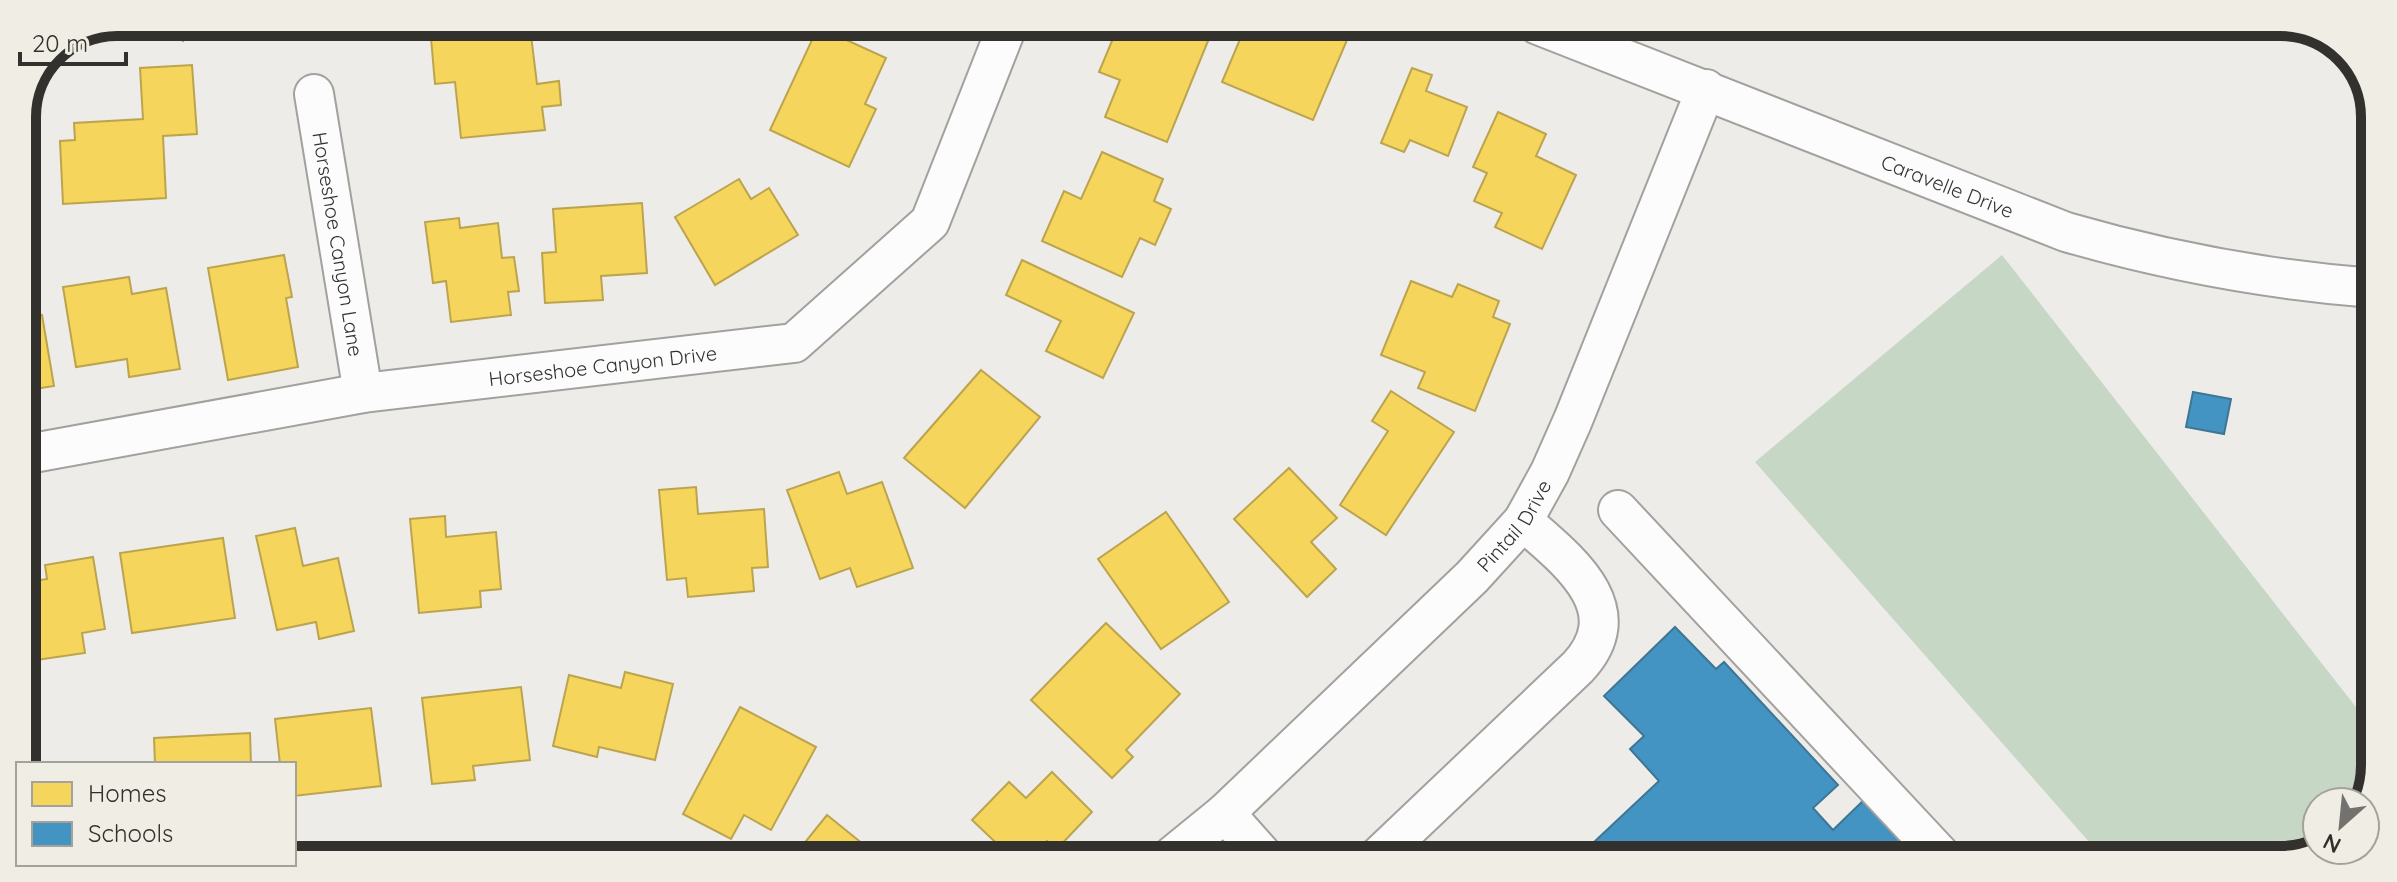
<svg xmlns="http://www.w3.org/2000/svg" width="2397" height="882" font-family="Quicksand,sans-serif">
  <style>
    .green { fill: #c6d7c5 }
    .homes { fill: #f6d55c; stroke: #bca44e; stroke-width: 2 }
    .schools { fill: #4393c3; stroke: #3e7696; stroke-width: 2 }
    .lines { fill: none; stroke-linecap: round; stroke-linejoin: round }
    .minor-casing { stroke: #a2a19e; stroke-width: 42 }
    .minor { stroke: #fcfcfc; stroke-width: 38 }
    .labels { text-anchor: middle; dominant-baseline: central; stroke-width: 8; stroke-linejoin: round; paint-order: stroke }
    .street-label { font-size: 20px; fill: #33312e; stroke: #f0ede5 }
    .rim { fill: none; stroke: #33312e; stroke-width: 10 }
  </style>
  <rect width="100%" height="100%" fill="#edece8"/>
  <polygon class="green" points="2002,255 2370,725 2370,796 2365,803 2317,802 2317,848 2280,860 2105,860 1755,462"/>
  <g class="homes">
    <polygon points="160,22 199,22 183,41"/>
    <polygon points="1119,24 1181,25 1210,36 1167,142 1105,117 1120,80 1099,72"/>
    <polygon points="1246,25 1276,25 1275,27 1290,34 1294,25 1310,25 1347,40 1313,120 1222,82"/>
    <polygon points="530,27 537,84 559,81 561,105 542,107 545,130 461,138 455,82 435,84 431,38"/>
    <polygon points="818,27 886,58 865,104 876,109 849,167 770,130"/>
    <polygon points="192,65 197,134 163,136 166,198 63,204 60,141 75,140 74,123 143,119 140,68"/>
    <polygon points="1412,68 1432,75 1426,91 1467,107 1448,156 1410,140 1404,152 1381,143"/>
    <polygon points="1498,112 1546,134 1536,156 1576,175 1542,249 1495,227 1502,213 1474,201 1487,173 1473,167"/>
    <polygon points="1102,152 1163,179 1154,201 1171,209 1155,245 1140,238 1122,277 1042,241 1064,191 1081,199"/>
    <polygon points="739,179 751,199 769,188 798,235 715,285 675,217"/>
    <polygon points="642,203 647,273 601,276 603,300 545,303 542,253 556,252 553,209"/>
    <polygon points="459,218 460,228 498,223 502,258 514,257 519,291 508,292 511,315 451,322 446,281 433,283 425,222"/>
    <polygon points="284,255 292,297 286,298 298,367 228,380 208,268"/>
    <polygon points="1022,260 1134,313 1103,378 1046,351 1061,321 1006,295"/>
    <polygon points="129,277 132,294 166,288 180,369 129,377 127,359 76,367 63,287"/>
    <polygon points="1411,281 1452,297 1458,284 1499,301 1493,317 1510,324 1475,411 1418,388 1425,372 1381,355"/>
    <polygon points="42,315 54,386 22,391 22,318"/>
    <polygon points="981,370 1040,417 965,508 904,458"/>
    <polygon points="1391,391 1454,432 1386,535 1340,505 1388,431 1372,421"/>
    <polygon points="1289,468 1337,518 1311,542 1336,569 1307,597 1234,519"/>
    <polygon points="839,472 847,494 882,482 913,568 857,587 850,568 820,579 787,490"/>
    <polygon points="696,487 698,514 764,509 768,567 752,568 754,591 688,597 686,578 667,580 659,490"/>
    <polygon points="1166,512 1229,602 1161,649 1098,559"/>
    <polygon points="445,516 446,537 496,532 501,589 480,591 481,607 419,613 410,519"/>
    <polygon points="295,528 303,566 338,558 354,631 319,639 316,622 277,630 256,536"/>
    <polygon points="223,538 235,618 132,633 120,553"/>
    <polygon points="93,557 105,629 82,633 85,653 22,662 22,583 47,579 45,565"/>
    <polygon points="1106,623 1180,694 1126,750 1133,757 1112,778 1031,700"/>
    <polygon points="625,672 673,684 655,760 599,747 597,757 553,746 569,675 621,688"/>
    <polygon points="521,687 530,760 473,766 475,780 432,784 422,698"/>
    <polygon points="740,707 816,747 771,830 744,815 731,839 683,814"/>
    <polygon points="371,708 381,786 294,796 294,764 280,764 275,719"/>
    <polygon points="250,733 251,764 155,764 154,738"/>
    <polygon points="1052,772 1092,812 1056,850 1047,841 1031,857 1011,857 972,820 1009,782 1026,798"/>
    <polygon points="827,815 879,857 794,856"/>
  </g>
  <g class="schools">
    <polygon points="2193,392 2231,399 2224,434 2186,427"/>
    <polygon points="1675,627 1716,669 1724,662 1838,785 1813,808 1833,830 1867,797 1926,859 1577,858 1659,781 1630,749 1644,736 1604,696"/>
  </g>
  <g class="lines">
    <g class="minor-casing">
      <g id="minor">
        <path id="s1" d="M1538,25L2066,232C2166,261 2270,280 2373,288"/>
        <path id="s2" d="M314,94L363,393"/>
        <path id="s3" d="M22,455L363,393L794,343L930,222L1008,24"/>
        <polyline points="1618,510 1944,859"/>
        <polyline points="1225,813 1265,858"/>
        <path id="s4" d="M1171,857L1225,813L1472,577L1523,521L1550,472L1573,420L1706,89"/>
        <path d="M1377,858L1578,667C1633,608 1566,559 1523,521"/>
      </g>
    </g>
    <use href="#minor" class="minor"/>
  </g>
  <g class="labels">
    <g class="street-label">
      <text stroke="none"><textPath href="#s1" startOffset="440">Caravelle Drive</textPath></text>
      <text stroke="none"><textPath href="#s2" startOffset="152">Horseshoe Canyon Lane</textPath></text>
      <text stroke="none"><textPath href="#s3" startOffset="588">Horseshoe Canyon Drive</textPath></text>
      <text stroke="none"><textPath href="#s4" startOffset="478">Pintail Drive</textPath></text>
    </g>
  </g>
  <path d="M0 0H2397V882H0ZM117 36H2280A81 81 0 0 1 2361 117V765A81 81 0 0 1 2280 846H117A81 81 0 0 1 36 765V117A81 81 0 0 1 117 36Z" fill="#f0ede5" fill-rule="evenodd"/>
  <path class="rim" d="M117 36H2280A81 81 0 0 1 2361 117V765A81 81 0 0 1 2280 846H117A81 81 0 0 1 36 765V117A81 81 0 0 1 117 36Z"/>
  <rect x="16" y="762" width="280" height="104" fill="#f0ede5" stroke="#a4a29c" stroke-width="2"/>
  <rect x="32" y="782" width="40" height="24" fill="#f6d55c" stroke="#a4a29c" stroke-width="2"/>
  <text x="88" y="802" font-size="24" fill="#33312e">Homes</text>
  <rect x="32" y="822" width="40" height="24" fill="#4393c3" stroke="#a4a29c" stroke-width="2"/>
  <text x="88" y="842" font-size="24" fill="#33312e">Schools</text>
  <g transform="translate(2341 826) rotate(207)"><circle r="38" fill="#f0ede5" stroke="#a4a29c" stroke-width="2"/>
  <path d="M0-6L14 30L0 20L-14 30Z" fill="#74726f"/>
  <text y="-12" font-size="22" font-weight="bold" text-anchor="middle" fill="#33312e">N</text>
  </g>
  <path d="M20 52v12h106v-12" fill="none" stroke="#33312e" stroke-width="4"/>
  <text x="32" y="52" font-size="24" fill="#33312e" stroke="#f0ede5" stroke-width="6" paint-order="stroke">20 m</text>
</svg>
